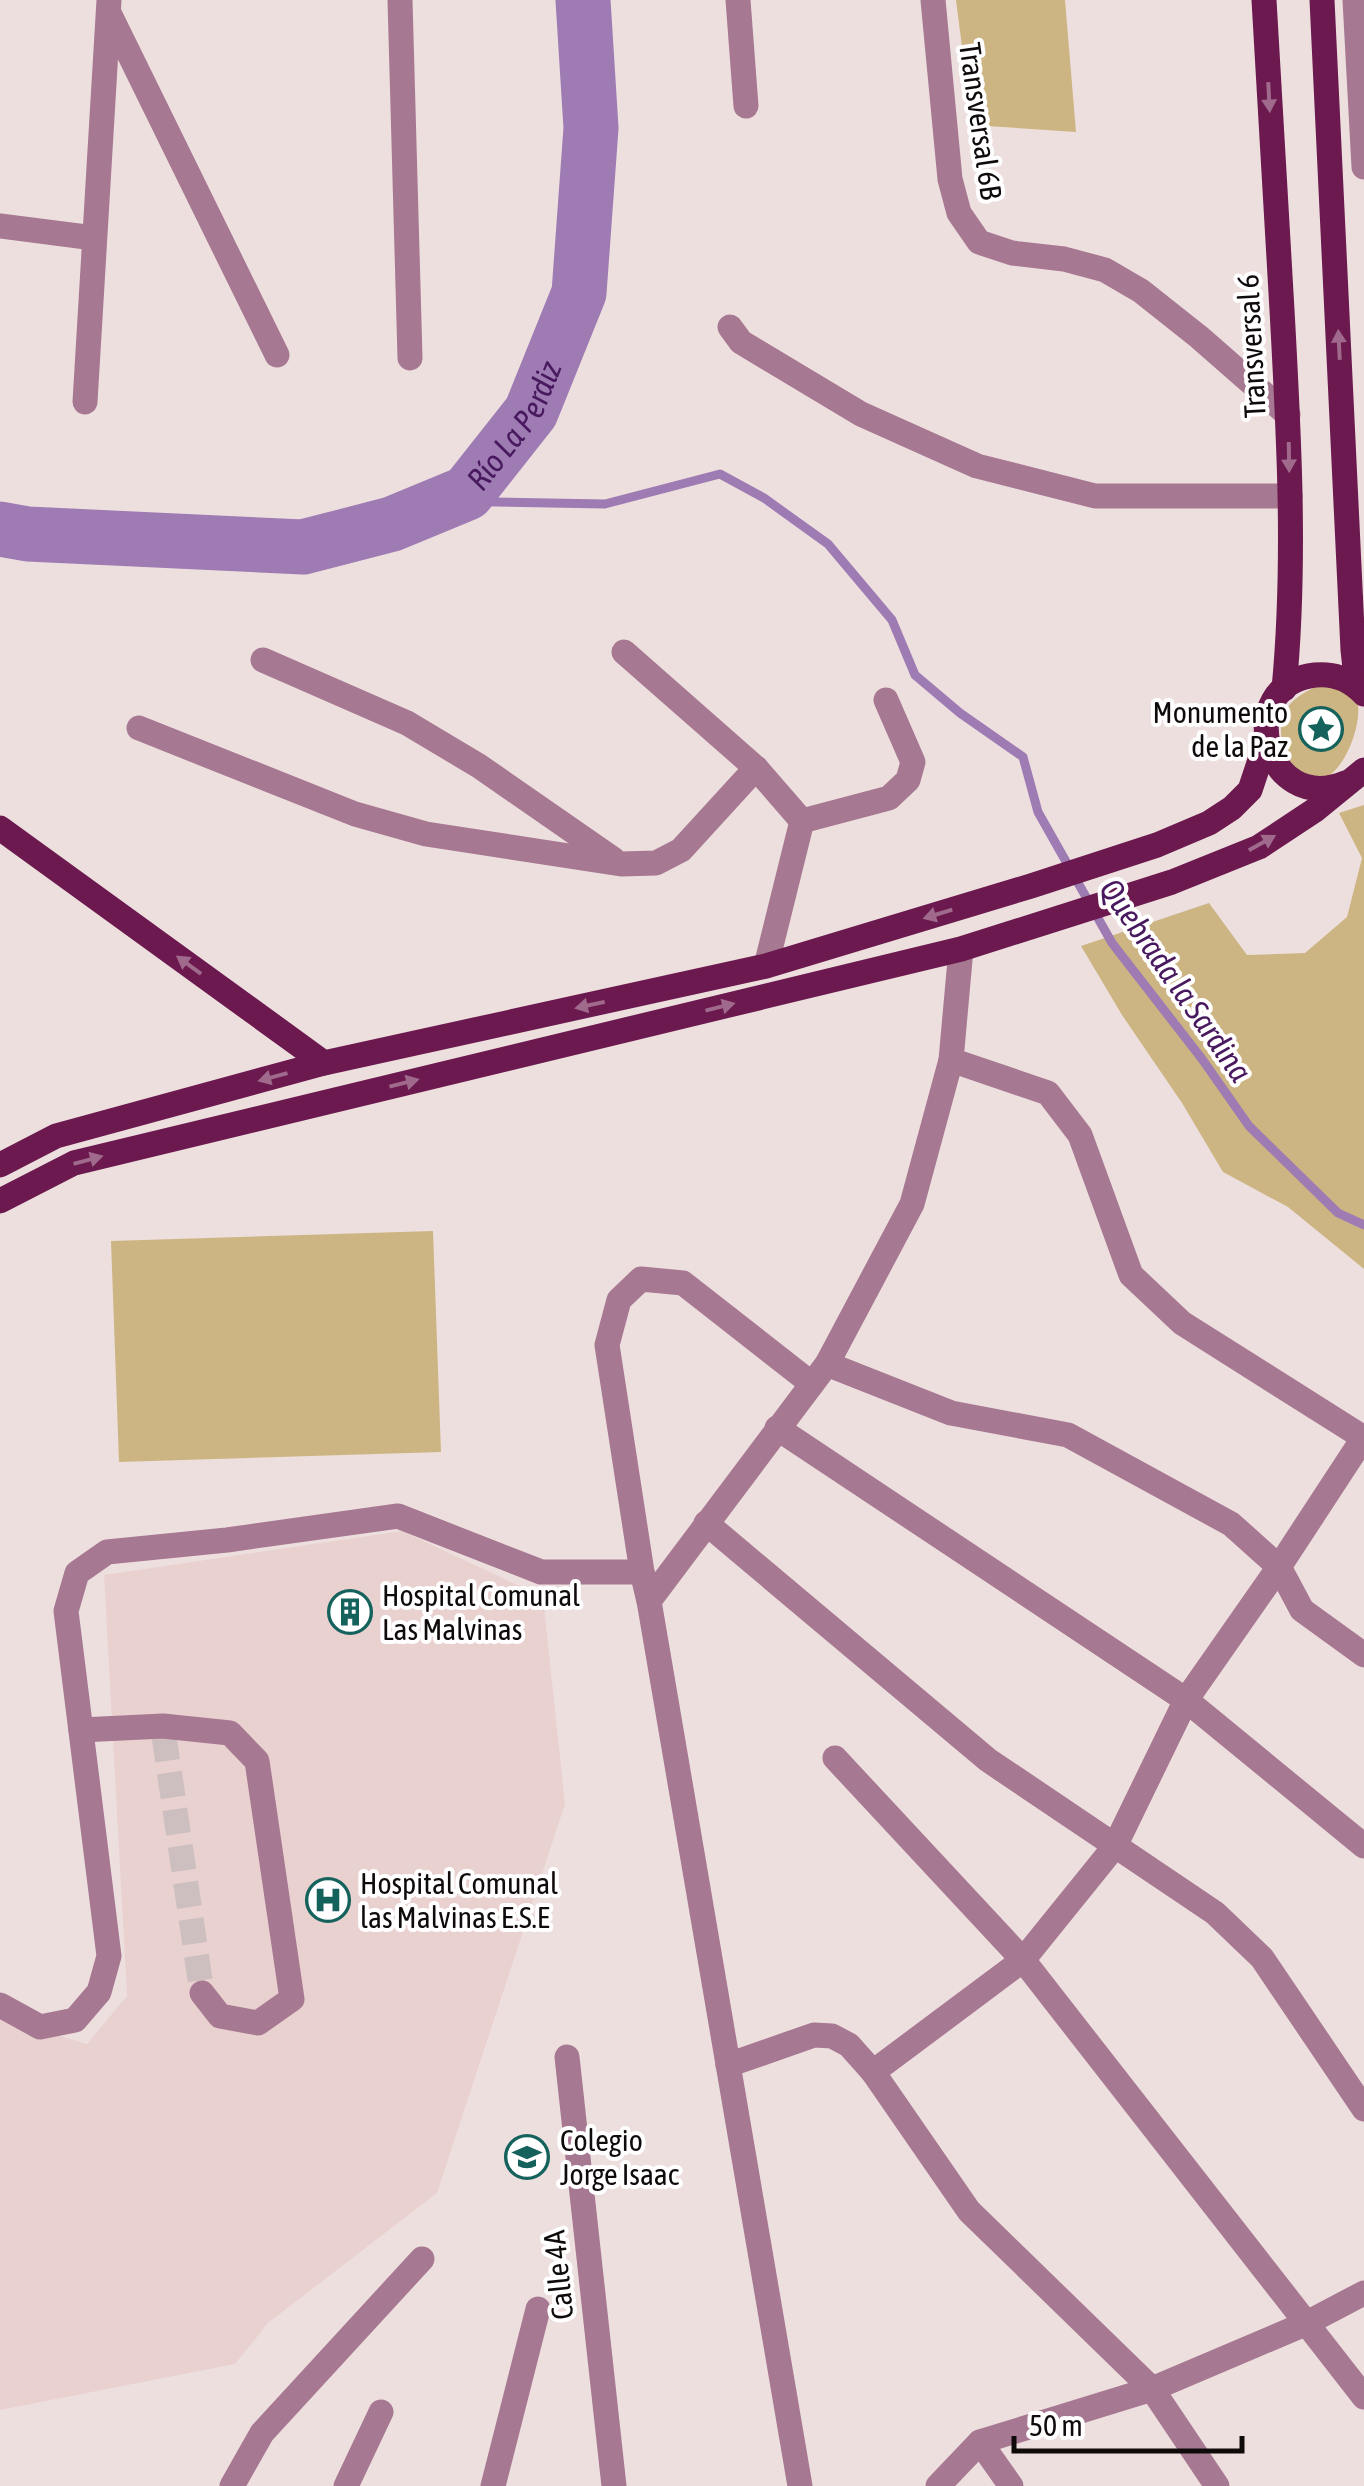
<svg xmlns="http://www.w3.org/2000/svg" width="1364" height="2486" font-family="'Asap Condensed',sans-serif">
  <style>
    .built { fill: #e9d1d0 }
    .green { fill: #ccb582 }
    .lines { fill: none; stroke-linecap: round; stroke-linejoin: round }
    .stream { stroke: #9e7bb3; stroke-width: 9 }
    .river { stroke: #9e7bb3; stroke-width: 55 }
    .minor-tunnel { stroke: #cdbfbf; stroke-width: 25; stroke-dasharray: 25 12; stroke-linecap: butt }
    .minor { stroke: #a77891; stroke-width: 25 }
    .major { stroke: #6b194e; stroke-width: 25 }
    .oneway { fill: #9f6a8c }
    .labels { text-anchor: middle; dominant-baseline: central; stroke-width: 8; stroke-linejoin: round; paint-order: stroke }
    .street-label { font-size: 30px; fill: #100b0b; stroke: #fff }
    .poi-label { font-size: 30px; fill: #100b0b; stroke: #fff; text-anchor: start }
    .water-label { font-size: 32px; font-style: italic; fill: #48195e; stroke: #fff }
  </style>
  <rect width="100%" height="100%" fill="#eedfdf"/>
  <polygon class="built" points="402,1531 543,1597 565,1804 437,2193 268,2323 235,2364 0,2410 0,2018 87,2044 127,1996 104,1575"/>
  <g class="green">
    <polygon points="956,0 1065,0 1076,132 972,125"/>
    <path d="M1332,681C1339,687 1351,693 1357,701C1364,722 1342,784 1313,780C1306,779 1297,774 1291,771C1271,721 1279,698 1332,681Z"/>
    <polygon points="1364,805 1364,1269 1288,1207 1223,1172 1182,1103 1122,1015 1081,946 1209,903 1247,955 1305,953 1347,917 1362,858 1339,813"/>
    <polygon points="433,1231 441,1452 119,1462 111,1241"/>
  </g>
  <g class="lines">
    <polyline class="stream" points="446,501 605,504 720,474 764,498 828,544 892,620 915,675 960,713 1023,757 1038,812 1112,943 1202,1059 1249,1126 1338,1213 1364,1225"/>
    <path class="river" id="s1" d="M0,529L28,534L303,547L392,524L467,493L531,412L579,293L591,128L583,0"/>
    <polyline class="minor-tunnel" points="164,1736 202,1993"/>
    <g class="minor">
      <polyline points="400,0 410,358"/>
      <polyline points="738,0 746,106"/>
      <polyline points="933,0 950,179 959,213 979,242 1012,253 1064,259 1105,270 1141,291 1199,337 1288,415"/>
      <polyline points="1355,0 1364,167"/>
      <polyline points="110,15 277,355"/>
      <polyline points="0,226 94,238"/>
      <polyline points="730,327 741,342 861,414 977,466 1095,496 1290,496"/>
      <polyline points="85,402 109,0"/>
      <polyline points="624,652 756,768 802,821"/>
      <polyline points="263,660 407,723 479,766 613,859"/>
      <polyline points="139,728 355,814 426,834 621,864 656,863 681,850 756,768"/>
      <polyline points="802,821 889,798 908,780 913,762 886,700"/>
      <polyline points="766,966 802,821"/>
      <polyline points="951,1060 1048,1093 1080,1135 1131,1275 1182,1323 1364,1438"/>
      <polyline points="827,1364 951,1413 1068,1435 1231,1524 1279,1567 1302,1610 1364,1655"/>
      <polyline points="777,1428 1186,1700 1364,1846"/>
      <polyline points="706,1523 988,1760 1215,1913 1262,1958 1364,2109"/>
      <polyline points="649,1601 827,1364 912,1204 951,1060 961,949"/>
      <polyline points="81,1730 163,1726 230,1733 257,1761 292,1999 258,2023 220,2016 202,1993"/>
      <polyline points="835,1758 1023,1960 1364,2397"/>
      <polyline points="0,2005 40,2027 75,2020 99,1992 109,1956 66,1611 77,1573 107,1552 227,1540 398,1516 541,1572 642,1572"/>
      <polyline points="567,2057 614,2486"/>
      <polyline points="728,2065 814,2035 832,2036 849,2045 873,2072 969,2211 1152,2389 1217,2486"/>
      <polyline points="873,2072 1023,1960 1115,1846 1186,1700 1279,1567 1364,1437"/>
      <polyline points="980,2442 1011,2486"/>
      <polyline points="232,2486 262,2433 422,2259"/>
      <polyline points="346,2486 381,2412"/>
      <polyline points="493,2486 538,2309"/>
      <polyline points="800,2486 649,1601 642,1572 607,1345 619,1300 641,1279 683,1283 812,1384"/>
      <polyline points="938,2486 980,2442 1152,2389 1305,2324 1364,2293"/>
    </g>
    <g class="major">
      <path d="M1264,0C1270,103 1276,207 1282,310C1289,436 1296,564 1284,689"/>
      <polyline points="1322,0 1353,650 1357,687"/>
      <path d="M1345,783C1264,816 1232,685 1315,675C1334,673 1351,680 1364,694"/>
      <polyline points="0,828 324,1063"/>
      <polyline points="0,1165 56,1136 324,1063 766,966 1031,886 1157,845 1209,823 1232,808 1250,790 1266,742"/>
      <polyline points="0,1201 74,1163 961,949 1172,882 1259,847 1315,810 1364,770"/>
    </g>
  </g>
  <defs><path id="oneway-solid" d="M-6-.8H1V-3.2L6.5 0L1 3.2V.8H-6Z" transform="scale(2.5)"/></defs>
  <g class="oneway">
    <use href="#oneway-solid" transform="translate(1269 97) rotate(87)"/>
    <use href="#oneway-solid" transform="translate(1339 345) rotate(-93)"/>
    <use href="#oneway-solid" transform="translate(1289 457) rotate(89)"/>
    <use href="#oneway-solid" transform="translate(1262 843) rotate(-29)"/>
    <use href="#oneway-solid" transform="translate(938 914) rotate(163)"/>
    <use href="#oneway-solid" transform="translate(189 965) rotate(-144)"/>
    <use href="#oneway-solid" transform="translate(590 1005) rotate(168)"/>
    <use href="#oneway-solid" transform="translate(720 1007) rotate(-14)"/>
    <use href="#oneway-solid" transform="translate(273 1077) rotate(165)"/>
    <use href="#oneway-solid" transform="translate(404 1083) rotate(-14)"/>
    <use href="#oneway-solid" transform="translate(88 1160) rotate(-15)"/>
  </g>
  <defs>
    <g id="sight-ring" transform="scale(2.25)"><circle r="9.5" fill="#fff" stroke="#15625c" stroke-width="1.5"/><path d="M0-6L1.8-2.2L6-1.7L2.9 1.2L3.7 5.4L0 3.3L-3.7 5.4L-2.9 1.2L-6-1.7L-1.8-2.2Z" fill="#15625c"/></g>
    <g id="building-ring" transform="scale(2.25)"><circle r="9.5" fill="#fff" stroke="#15625c" stroke-width="1.5"/><path d="M-4-6H4V6H1V3H-1V6H-4ZM-2.5-4.3h1.7v1.8h-1.7ZM.8-4.3h1.7v1.8H.8ZM-2.5-1h1.7V.8h-1.7ZM.8-1h1.7V.8H.8Z" fill="#15625c"/></g>
    <g id="hospital-ring" transform="scale(2.25)"><circle r="9.5" fill="#fff" stroke="#15625c" stroke-width="1.5"/><path d="M-5-5h3v3.5h4V-5h3V5h-3V1.5h-4V5h-3Z" fill="#15625c"/></g>
    <g id="school-ring" transform="scale(2.25)"><circle r="9.5" fill="#fff" stroke="#15625c" stroke-width="1.5"/><path d="M0-5L7-2L0 1L-7-2ZM-4 1L0 2.5L4 1V4Q0 6-4 4Z" fill="#15625c"/></g>
  </defs>
  <g fill-rule="evenodd">
    <use href="#sight-ring" x="1321" y="729"/>
    <use href="#building-ring" x="350" y="1612"/>
    <use href="#hospital-ring" x="328" y="1900"/>
    <use href="#school-ring" x="527" y="2157"/>
  </g>
  <g class="labels">
    <g class="street-label">
      <text transform="translate(981 121) rotate(82)">Transversal 6B</text>
      <text transform="translate(1251 346) rotate(-93)">Transversal 6</text>
      <text transform="translate(558 2275) rotate(-96)">Calle 4A</text>
    </g>
    <g class="poi-label">
      <text x="1288" y="712" text-anchor="end">Monumento<tspan x="1288" dy="34">de la Paz</tspan></text>
      <text x="382" y="1595">Hospital Comunal<tspan x="382" dy="34">Las Malvinas</tspan></text>
      <text x="360" y="1883">Hospital Comunal<tspan x="360" dy="34">las Malvinas E.S.E</tspan></text>
      <text x="560" y="2140">Colegio<tspan x="560" dy="34">Jorge Isaac</tspan></text>
    </g>
    <g class="water-label">
      <text stroke="none"><textPath href="#s1" startOffset="560">Río La Perdiz</textPath></text>
      <text transform="translate(1176 980) rotate(55)">Quebrada la Sardina</text>
    </g>
  </g>
  <path d="M1014 2436v15h228v-15" fill="none" stroke="#100b0b" stroke-width="5"/>
  <text x="1029" y="2436" font-size="30" fill="#100b0b" stroke="#ffffff" stroke-width="8" paint-order="stroke">50 m</text>
</svg>
